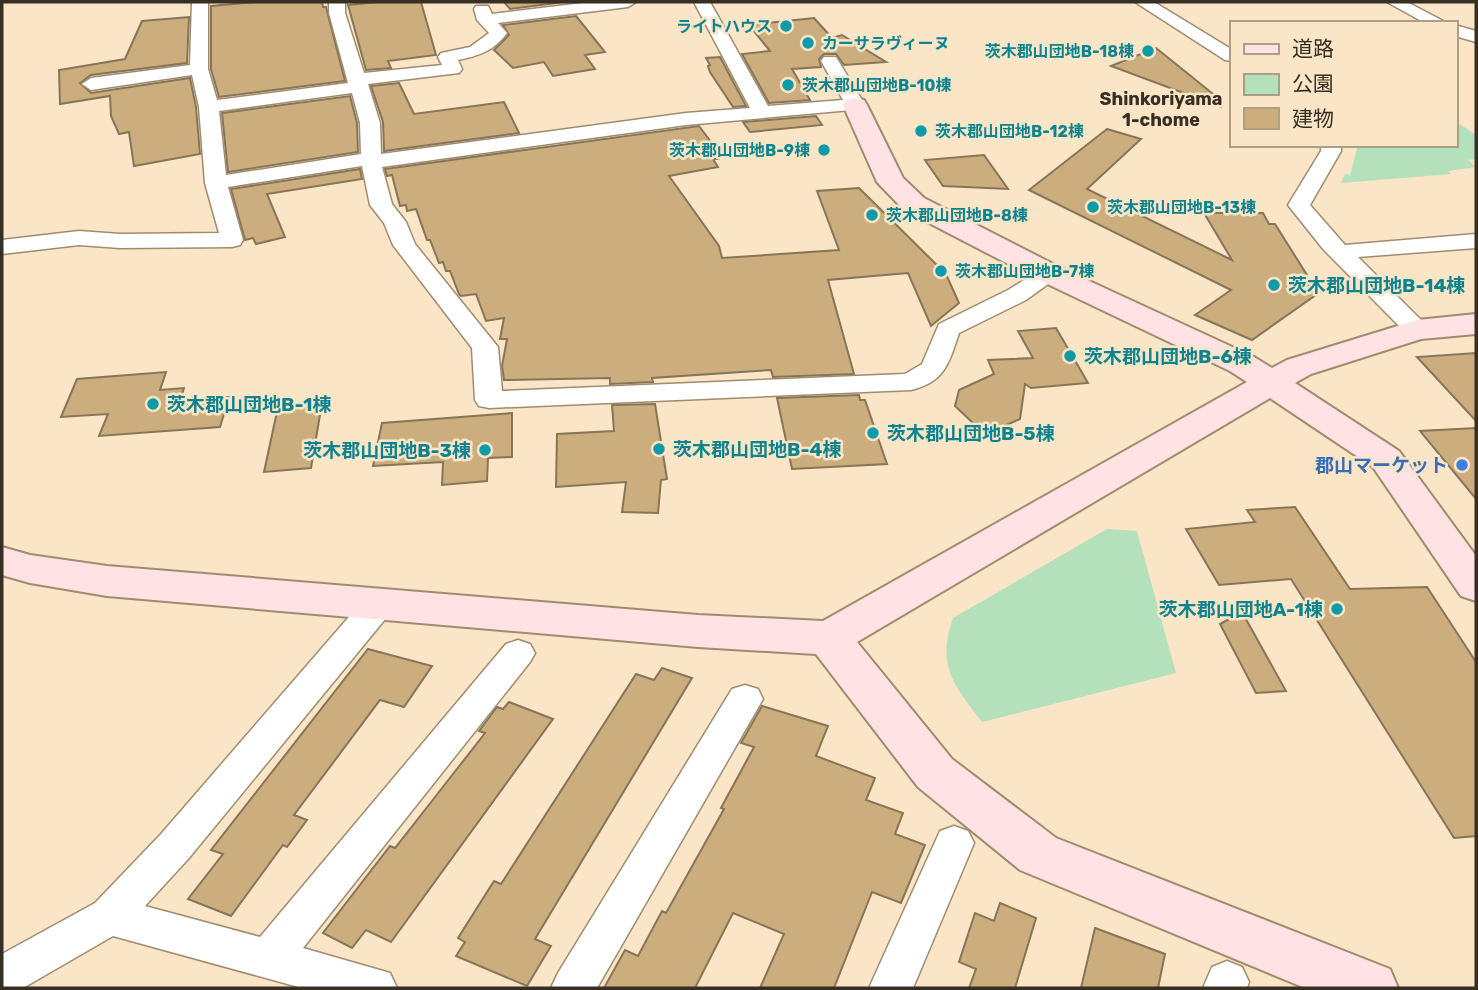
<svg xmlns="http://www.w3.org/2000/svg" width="1478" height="990" font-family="Rubik,'Noto Sans JP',sans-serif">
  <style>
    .green { fill: #b5e0bc }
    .building { fill: #cbad7e; stroke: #877558; stroke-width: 2 }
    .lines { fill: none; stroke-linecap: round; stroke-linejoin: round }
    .street-casing { stroke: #9f8c6f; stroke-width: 3 }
    .secondary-casing { stroke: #9f8c6f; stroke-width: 4 }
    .street { fill: #fff; fill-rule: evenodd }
    .secondary { fill: #ffe2e3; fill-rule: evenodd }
    .culture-dot { fill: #0f9aa8; stroke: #fae6c6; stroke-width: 2.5 }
    .shop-dot { fill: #3f7fe0; stroke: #fae6c6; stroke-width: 2.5 }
    .labels { text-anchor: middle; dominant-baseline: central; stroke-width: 5; stroke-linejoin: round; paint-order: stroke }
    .far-culture-label { font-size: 16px; font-weight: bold; fill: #0d838f; stroke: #fae6c6; text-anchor: start }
    .far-neighbourhood-label { font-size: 18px; font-weight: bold; fill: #372f23; stroke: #fae6c6 }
    .culture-label { font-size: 19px; font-weight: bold; fill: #0d838f; stroke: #fae6c6; text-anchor: start }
    .shop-label { font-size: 19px; font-weight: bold; fill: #366cbe; stroke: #fae6c6; text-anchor: end }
  </style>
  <rect width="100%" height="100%" fill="#fae6c6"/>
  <g class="green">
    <polygon points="1455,121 1476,135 1476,159 1468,160 1476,167 1449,171 1451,174 1341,183 1345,174 1350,175 1358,145 1455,145"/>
    <path d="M1107,529L1137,531L1176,673L982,722C954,685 936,666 953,618Z"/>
  </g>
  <g class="building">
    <polygon points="256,2 322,2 323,7 326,7 345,81 219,97 211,69 211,6"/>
    <polygon points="379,2 421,2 436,55 388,61 391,68 366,70 348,5"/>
    <polygon points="504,2 565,2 510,9"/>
    <polygon points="576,16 605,52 585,55 595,69 553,76 544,62 513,68 494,50 509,35 503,25"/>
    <polygon points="189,17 187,63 91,75 80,83 91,93 190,78 196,107 200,154 134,166 129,132 119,134 111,116 110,96 60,104 59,70 125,59 142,21"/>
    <polygon points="814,18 832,38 842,35 886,62 844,65 836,54 824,54 819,59 821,67 792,69 810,100 769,103 742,54 770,51 749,25"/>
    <polygon points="1156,48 1223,102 1221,107 1111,66"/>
    <polygon points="720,57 746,106 733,107 710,72 708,66 710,65 706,58"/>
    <polygon points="399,83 414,114 504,102 519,133 384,151 383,122 371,86"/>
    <polygon points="350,96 357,123 358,152 228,172 222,113"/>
    <polygon points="816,116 822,125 750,132 743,122"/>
    <polygon points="699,126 717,150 712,151 718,159 713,159 718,167 669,176 719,246 722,258 839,250 817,191 859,188 946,274 959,303 931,326 908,273 828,280 854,374 773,377 771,370 652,378 653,382 610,384 610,378 504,380 502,366 507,339 500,339 504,318 486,321 476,294 461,296 459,294 450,271 446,271 443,262 439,263 430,240 427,240 416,209 407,211 406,205 400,206 392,175 387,176 385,169"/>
    <polygon points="1107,129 1141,139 1087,189 1232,260 1204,213 1263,213 1269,224 1275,224 1307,275 1298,281 1323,290 1252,340 1195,315 1231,290 1029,190"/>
    <polygon points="984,155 1008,189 943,186 925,160"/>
    <polygon points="360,169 362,179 267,194 285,237 256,244 253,238 245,240 231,189"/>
    <polygon points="1056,328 1088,383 1031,388 1025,384 1020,419 1002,427 973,423 955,406 959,390 994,374 988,360 1033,358 1018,331"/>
    <polygon points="1476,353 1476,421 1417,357"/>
    <polygon points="166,372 160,390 184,388 180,400 229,397 220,427 99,436 108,414 61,417 77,379"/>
    <polygon points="859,395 860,400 865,400 887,464 792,469 777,398"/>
    <polygon points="322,403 311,468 264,472 278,407"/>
    <polygon points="655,404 667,479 661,480 658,513 622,512 626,482 556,487 557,434 614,431 612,405"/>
    <polygon points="512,413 512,457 488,458 487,481 442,485 443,462 373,466 382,423"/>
    <polygon points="1476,428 1476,499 1420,431"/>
    <polygon points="1295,507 1350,589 1427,587 1476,662 1476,836 1454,838 1291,579 1219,585 1186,529 1255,522 1247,510"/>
    <polygon points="1242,612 1286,691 1256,693 1220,624"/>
    <polygon points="368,649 432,666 404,707 380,700 294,815 307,820 287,847 283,845 231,916 188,899 223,854 211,850"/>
    <polygon points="662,668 692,678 535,939 551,946 527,986 456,956 465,942 458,938 494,881 501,884 636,674 654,680"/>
    <polygon points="509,702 553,719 391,942 366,930 352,948 323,933 390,846 395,848 446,783 485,733 479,731 497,707 503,709"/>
    <polygon points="762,706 828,726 816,756 875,778 866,800 903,813 895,834 925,845 901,903 872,892 834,988 760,988 784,934 733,913 695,988 604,988 625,950 638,956 662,911 666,913 724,809 721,808 754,747 741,743"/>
    <polygon points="1000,903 1036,918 1015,988 969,988 976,969 959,962 975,913 994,921"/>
    <polygon points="1095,928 1165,954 1158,988 1081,988"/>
  </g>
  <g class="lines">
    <g class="street-casing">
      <g id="street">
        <path d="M192,2H208V69L217,100L348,83L329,13V2H345V13L364,73L442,65L438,57L441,53L470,47L489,33L477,20L474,9L476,6H488L492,14L591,2H636L628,7L498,23L507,33C494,51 478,56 458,60L462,69L459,73L368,84L380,123L381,154L686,113L750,108L694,2H710L768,106L843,100L821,61L824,57H836L865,105L862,109L686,125L382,167L392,204L406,222L415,244L498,347L502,391L905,374L922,364L939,324L1008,290L1042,269H1058L1062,274L1026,300L959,333C949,363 945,382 911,390L489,408L479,406L475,400L472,348L393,245L384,223L370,205L362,166L228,187L243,240L240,245L232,247L120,248L79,245L2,254V240L79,231L120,234L219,233L205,183L199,107L192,75L91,90L82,84L91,78L190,65ZM352,93L360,123L361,154L226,175L219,111Z"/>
        <polygon points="1135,2 1154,2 1231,49 1231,61 1225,60"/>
        <polygon points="1387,2 1407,2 1447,23 1425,23"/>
        <polygon points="1455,25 1476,31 1476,42 1455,36"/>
        <polygon points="1321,145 1341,145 1341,151 1310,205 1345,245 1476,234 1476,248 1358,257 1426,325 1430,330 1426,335 1417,338 1408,335 1323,249 1288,205 1321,151"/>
        <polygon points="379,592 391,596 395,604 391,612 189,858 145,906 260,937 506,644 518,640 530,644 535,653 530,662 303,948 390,973 397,988 302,988 113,936 23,988 2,988 2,954 95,903 161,834 367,596"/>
        <polygon points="745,685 758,689 763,699 597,988 551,988 558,973 732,689"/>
        <polygon points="954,826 968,831 974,843 913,988 869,988 940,831"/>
        <polygon points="1227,961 1242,967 1249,982 1247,988 1203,988 1212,967"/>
      </g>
    </g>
    <g class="secondary-casing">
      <polygon id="secondary" points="855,98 864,100 867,105 903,178 924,198 1061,268 1254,357 1272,368 1287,360 1417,320 1476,314 1476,334 1421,339 1311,374 1295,383 1399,451 1476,556 1476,601 1461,596 1373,467 1270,398 857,642 952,759 1056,838 1390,969 1398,988 1305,988 1020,870 918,787 816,654 698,647 107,596 30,583 2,575 2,547 30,555 107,566 698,615 823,621 1247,382 1230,371 1039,280 904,210 877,182 843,105 846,100"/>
    </g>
    <use href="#street" class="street"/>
    <use href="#secondary" class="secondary"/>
  </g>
  <g class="culture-dot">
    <circle cx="786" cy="26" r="7"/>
    <circle cx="808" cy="43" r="7"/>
    <circle cx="1148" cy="51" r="7"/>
    <circle cx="788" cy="85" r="7"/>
    <circle cx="921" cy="131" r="7"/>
    <circle cx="824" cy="150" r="7"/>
    <circle cx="1093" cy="207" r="7"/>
    <circle cx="872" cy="215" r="7"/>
    <circle cx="941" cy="271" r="7"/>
    <circle cx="1274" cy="285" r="7"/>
    <circle cx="1070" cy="356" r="7"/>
    <circle cx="153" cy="404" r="7"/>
    <circle cx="873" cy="433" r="7"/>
    <circle cx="659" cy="449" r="7"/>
    <circle cx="485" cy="450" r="7"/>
    <circle cx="1337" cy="609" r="7"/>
  </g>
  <circle class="shop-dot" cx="1462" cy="465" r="7"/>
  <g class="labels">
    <g class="far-culture-label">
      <text x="772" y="26" text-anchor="end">ライトハウス</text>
      <text x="822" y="43">カーサラヴィーヌ</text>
      <text x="1134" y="51" text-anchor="end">茨木郡山団地B-18棟</text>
      <text x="802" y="85">茨木郡山団地B-10棟</text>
      <text x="935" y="131">茨木郡山団地B-12棟</text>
      <text x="810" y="150" text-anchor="end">茨木郡山団地B-9棟</text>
      <text x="1107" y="207">茨木郡山団地B-13棟</text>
      <text x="886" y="215">茨木郡山団地B-8棟</text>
      <text x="955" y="271">茨木郡山団地B-7棟</text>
    </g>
    <g class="far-neighbourhood-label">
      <text x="1161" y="99">Shinkoriyama<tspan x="1161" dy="21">1-chome</tspan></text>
    </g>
    <g class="culture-label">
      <text x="1288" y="285">茨木郡山団地B-14棟</text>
      <text x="1084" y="356">茨木郡山団地B-6棟</text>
      <text x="167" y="404">茨木郡山団地B-1棟</text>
      <text x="887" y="433">茨木郡山団地B-5棟</text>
      <text x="673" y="449">茨木郡山団地B-4棟</text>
      <text x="471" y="450" text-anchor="end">茨木郡山団地B-3棟</text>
      <text x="1323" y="609" text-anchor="end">茨木郡山団地A-1棟</text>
    </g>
    <g class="shop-label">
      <text x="1448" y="465">郡山マーケット</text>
    </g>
  </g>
  <rect width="1478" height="990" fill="none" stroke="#372f23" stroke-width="7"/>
  <rect x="1230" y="21" width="228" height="126" fill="#fae6c6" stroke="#ac9d85" stroke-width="2"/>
  <rect x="1244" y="44" width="35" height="10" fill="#ffe2e3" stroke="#ac9d85" stroke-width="2"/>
  <text x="1292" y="56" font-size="21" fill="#372f23">道路</text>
  <rect x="1244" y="74" width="35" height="21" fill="#b5e0bc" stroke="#ac9d85" stroke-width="2"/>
  <text x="1292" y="91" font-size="21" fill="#372f23">公園</text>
  <rect x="1244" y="108" width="35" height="21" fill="#cbad7e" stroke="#ac9d85" stroke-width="2"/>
  <text x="1292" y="126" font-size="21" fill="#372f23">建物</text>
</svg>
